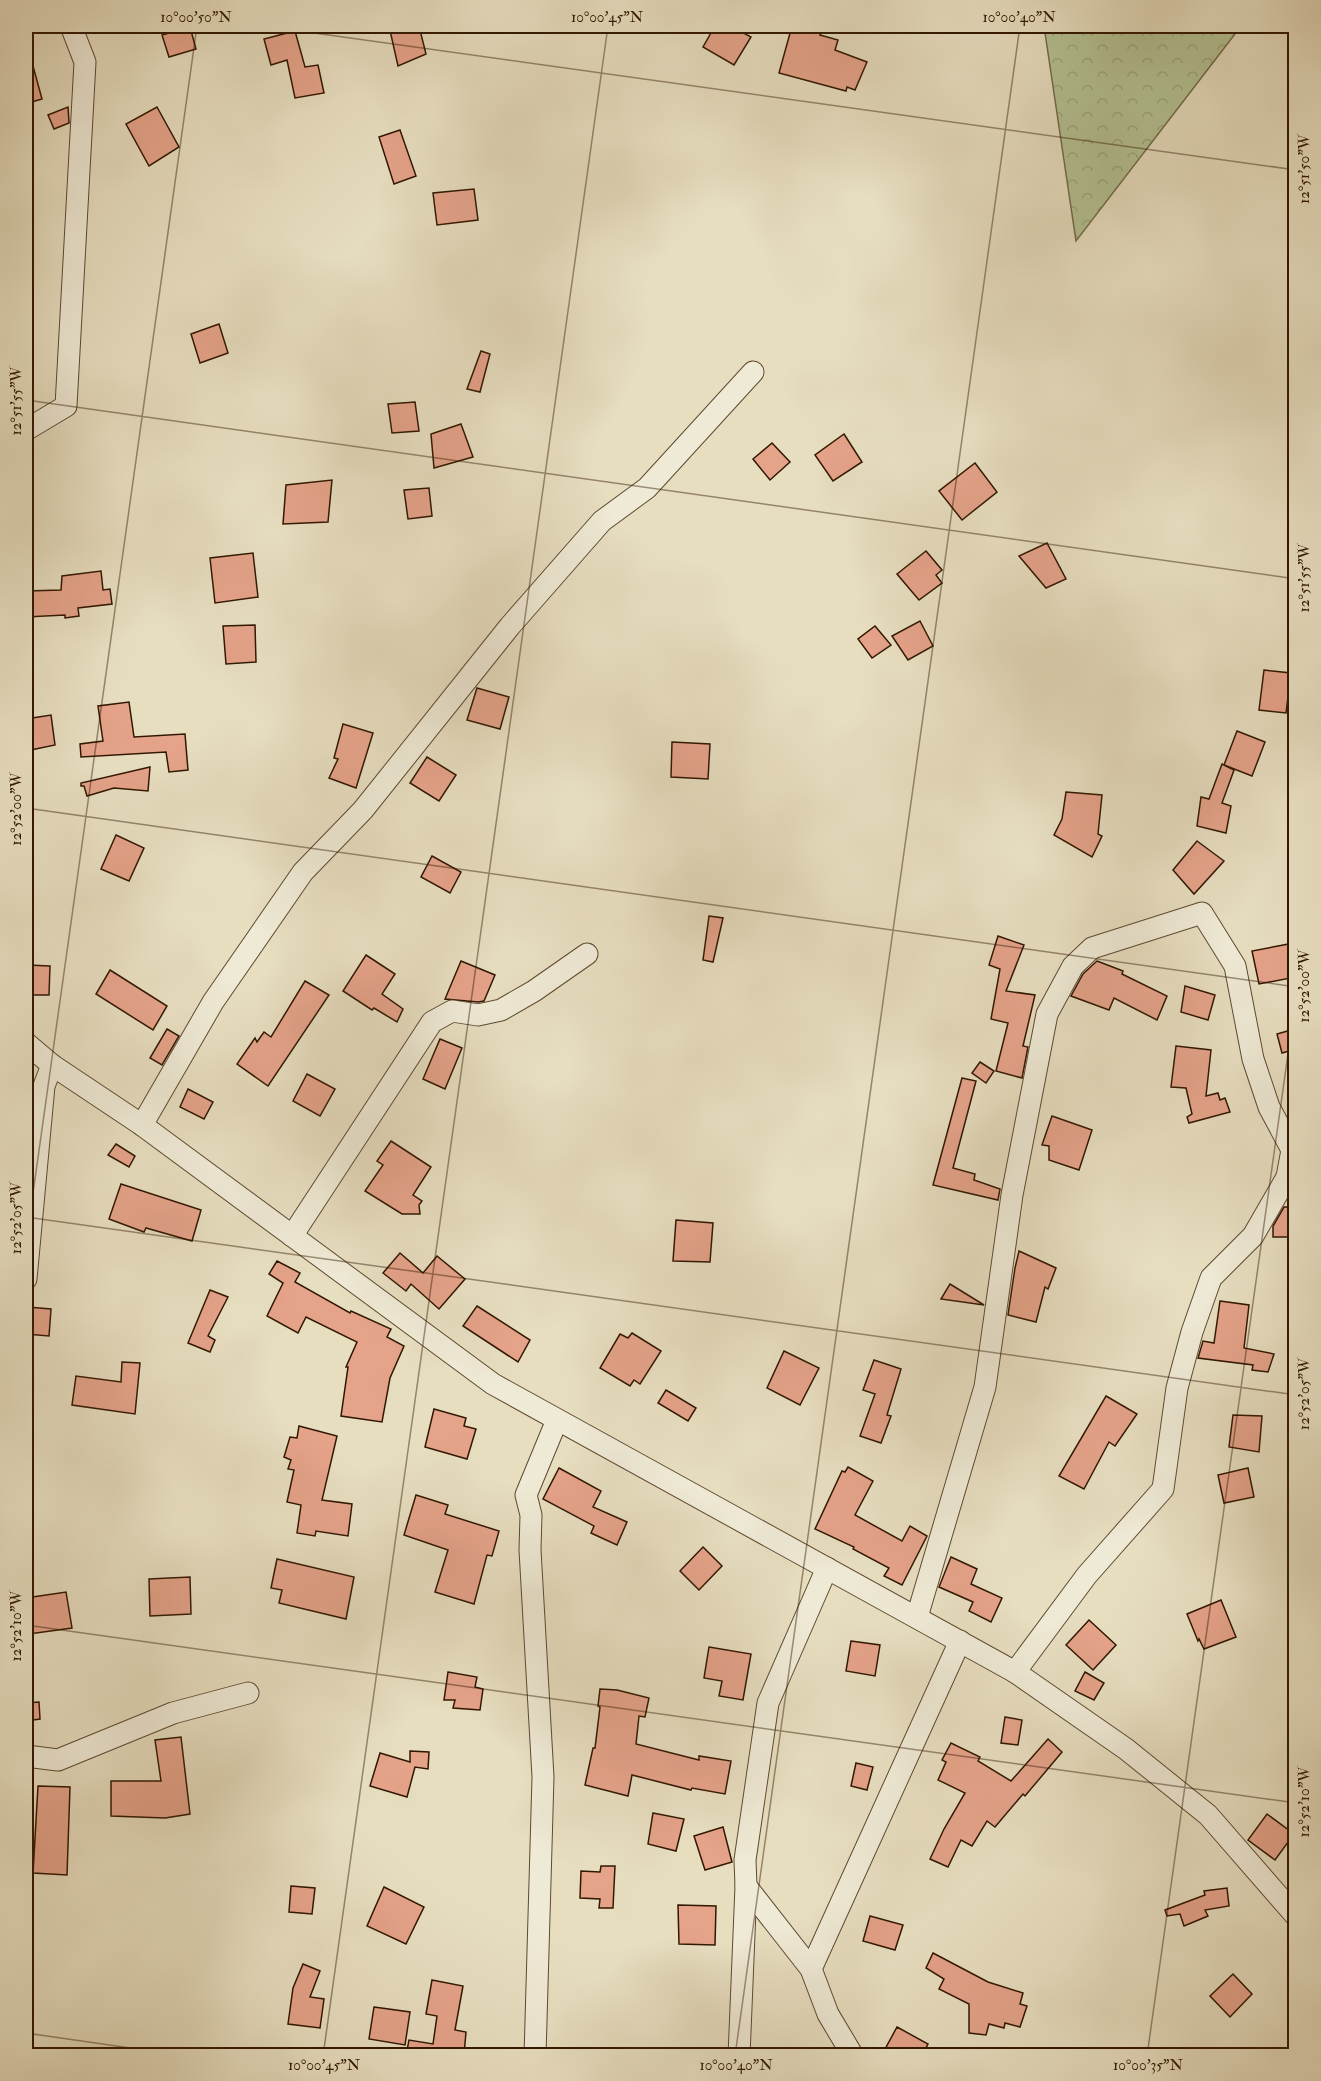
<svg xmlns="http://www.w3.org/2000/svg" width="1321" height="2081" font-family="'IM FELL Double Pica',serif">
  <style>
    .forest { fill: url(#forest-crowns); stroke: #726c4a; stroke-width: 1.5 }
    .building { fill: #e5a38a; stroke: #311700; stroke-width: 1.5 }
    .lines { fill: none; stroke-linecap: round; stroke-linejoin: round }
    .minor-casing { stroke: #5e4930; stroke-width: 23 }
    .minor { stroke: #efead6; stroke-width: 21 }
    .ticks { fill: none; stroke: #311700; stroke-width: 1.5; stroke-opacity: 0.45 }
    .neatline { fill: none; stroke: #311700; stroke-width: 2 }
    .ticks-label { font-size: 15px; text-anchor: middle; fill: #311700 }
  </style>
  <defs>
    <pattern id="forest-crowns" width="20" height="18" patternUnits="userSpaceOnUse" patternTransform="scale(1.5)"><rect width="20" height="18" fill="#b4c193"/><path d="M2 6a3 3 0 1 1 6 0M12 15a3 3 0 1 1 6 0" fill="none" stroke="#9ba57d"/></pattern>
  </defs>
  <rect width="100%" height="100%" fill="#e7dec0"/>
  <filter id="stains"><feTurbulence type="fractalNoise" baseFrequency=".00333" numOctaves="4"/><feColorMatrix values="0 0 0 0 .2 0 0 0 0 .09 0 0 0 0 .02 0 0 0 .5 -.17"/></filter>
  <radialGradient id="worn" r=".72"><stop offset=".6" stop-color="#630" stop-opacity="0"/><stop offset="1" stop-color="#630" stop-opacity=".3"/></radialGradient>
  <polygon class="forest" points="1044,26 1229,26 1235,34 1076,241"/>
  <g class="building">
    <polygon points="389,26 419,26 426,54 398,66"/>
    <polygon points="715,26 731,26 751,37 734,65 703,47"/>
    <polygon points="792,26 825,26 820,35 838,40 835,50 867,62 855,90 847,87 846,91 779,73"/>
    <polygon points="190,27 196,49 169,57 162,35"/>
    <polygon points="295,31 305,67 318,65 324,93 295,98 287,60 271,65 264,39"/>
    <polygon points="30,55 42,99 28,103 26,95 26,56"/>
    <polygon points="68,107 69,123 54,129 48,115"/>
    <polygon points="157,107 179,147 149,166 126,124"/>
    <polygon points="400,130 416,176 394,184 379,137"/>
    <polygon points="474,189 478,220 437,225 433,193"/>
    <polygon points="219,324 228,353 200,363 191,334"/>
    <polygon points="481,351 490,354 480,392 467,389"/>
    <polygon points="415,402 419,431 392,433 388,404"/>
    <polygon points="461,424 473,457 434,468 431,434"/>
    <polygon points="844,434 862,462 833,481 815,455"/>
    <polygon points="772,443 790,462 770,480 753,459"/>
    <polygon points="975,463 997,492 962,520 939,491"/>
    <polygon points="332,480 328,522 283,524 286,485"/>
    <polygon points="429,488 432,516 408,519 404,490"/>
    <polygon points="1047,543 1066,579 1046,588 1019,556"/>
    <polygon points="926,551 942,570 936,575 942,583 919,600 897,574"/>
    <polygon points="253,553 258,597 215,603 210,558"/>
    <polygon points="101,571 103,590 110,589 112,604 78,608 79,616 65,618 65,615 26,617 26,591 61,590 62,576"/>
    <polygon points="920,621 933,646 908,660 892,636"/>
    <polygon points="255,625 256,662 226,664 223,626"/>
    <polygon points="875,626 891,645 872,658 858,639"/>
    <polygon points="1264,670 1291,673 1286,713 1259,710"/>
    <polygon points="477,688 509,697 500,729 467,720"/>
    <polygon points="129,702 134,737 185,734 188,770 169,772 166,752 81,757 80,744 103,741 98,706"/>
    <polygon points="51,715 55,745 26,751 26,719"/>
    <polygon points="343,724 373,733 356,788 329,778 338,759 334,758"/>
    <polygon points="1237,731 1265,742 1252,776 1224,765"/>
    <polygon points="672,742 710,744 708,779 671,777"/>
    <polygon points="427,757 456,775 439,801 410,783"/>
    <polygon points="1222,764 1234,770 1222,803 1231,806 1226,833 1197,826 1201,797 1209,799"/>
    <polygon points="150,767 148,791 114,788 87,796 84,786 81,786 81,783"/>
    <polygon points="1066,792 1102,795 1098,834 1102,836 1092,857 1054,835 1062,819"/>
    <polygon points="116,835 144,848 129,881 101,869"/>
    <polygon points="1197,841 1224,861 1194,894 1173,870"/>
    <polygon points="432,856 461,872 450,893 421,877"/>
    <polygon points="709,916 723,918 713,962 703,960"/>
    <polygon points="998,936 1024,945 1006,991 1035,995 1023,1046 1028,1047 1022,1078 996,1071 1008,1023 991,1019 1000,969 989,965"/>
    <polygon points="1294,943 1296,977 1259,984 1252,951"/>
    <polygon points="366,955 395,974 382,994 403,1009 397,1022 374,1008 372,1010 343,991"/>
    <polygon points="461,961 495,975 484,1001 478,1002 445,999"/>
    <polygon points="1097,961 1123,971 1122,974 1167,996 1157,1020 1114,998 1109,1010 1071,996 1083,974"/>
    <polygon points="27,965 50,966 49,995 26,995"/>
    <polygon points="110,970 167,1006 153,1030 96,994"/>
    <polygon points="305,981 329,995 268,1086 237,1064 255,1038 257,1042 264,1032 271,1037"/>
    <polygon points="1185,986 1215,995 1208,1020 1181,1012"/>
    <polygon points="167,1029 179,1036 162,1065 150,1058"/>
    <polygon points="1291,1030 1296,1049 1282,1053 1277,1034"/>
    <polygon points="440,1039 462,1048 445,1089 423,1079"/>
    <polygon points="1176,1046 1211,1050 1206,1096 1218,1093 1220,1100 1225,1098 1230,1112 1189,1123 1187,1117 1192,1114 1186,1088 1171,1087"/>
    <polygon points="980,1062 994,1071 986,1083 972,1073"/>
    <polygon points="307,1074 335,1089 320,1116 293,1101"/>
    <polygon points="962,1078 976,1081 953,1168 975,1174 974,1180 1000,1189 998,1200 933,1185"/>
    <polygon points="188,1089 213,1102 204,1119 180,1107"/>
    <polygon points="1052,1116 1092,1130 1079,1170 1049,1160 1049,1146 1042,1145"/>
    <polygon points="391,1141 431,1167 413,1195 422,1201 419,1205 420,1214 402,1214 365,1191 383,1165 377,1161"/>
    <polygon points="116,1144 135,1156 129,1167 108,1155"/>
    <polygon points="121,1184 201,1210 192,1241 146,1228 144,1232 109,1219"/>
    <polygon points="1284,1207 1296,1207 1296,1237 1273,1237 1273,1226"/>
    <polygon points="676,1220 713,1223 710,1262 673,1261"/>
    <polygon points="1019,1251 1056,1268 1048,1289 1045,1287 1036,1322 1008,1315 1015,1268"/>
    <polygon points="400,1253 423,1273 437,1256 465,1279 439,1309 411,1284 406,1291 383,1273"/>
    <polygon points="277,1261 300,1273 295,1282 350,1313 351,1311 391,1329 387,1337 404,1346 390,1378 382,1422 341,1416 348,1367 346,1367 357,1342 306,1317 298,1333 267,1316 283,1283 269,1274"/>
    <polygon points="950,1284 984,1305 941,1299"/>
    <polygon points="210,1290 228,1297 208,1336 215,1340 210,1352 188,1343"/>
    <polygon points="1220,1301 1249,1305 1244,1348 1274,1354 1268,1372 1252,1370 1253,1365 1198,1358 1203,1341 1214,1343"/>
    <polygon points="477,1306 530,1340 518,1362 463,1326"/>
    <polygon points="27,1307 51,1309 49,1336 26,1334"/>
    <polygon points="632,1333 661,1351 640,1384 634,1380 630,1386 600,1368 620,1334 628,1338"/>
    <polygon points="784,1351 819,1368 800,1405 767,1388"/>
    <polygon points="874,1360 901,1369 887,1415 891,1416 881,1443 860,1436 875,1394 863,1390"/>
    <polygon points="122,1362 140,1363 135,1414 72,1405 76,1376 121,1382"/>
    <polygon points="666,1390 696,1408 688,1421 658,1403"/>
    <polygon points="1106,1396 1137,1414 1115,1446 1109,1442 1084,1489 1059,1476"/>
    <polygon points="434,1409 466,1418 464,1426 476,1429 467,1459 425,1447"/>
    <polygon points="1233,1415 1262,1416 1259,1452 1229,1447"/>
    <polygon points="299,1426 337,1436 322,1500 352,1504 348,1536 316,1531 315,1536 297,1533 301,1505 287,1502 294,1470 288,1469 291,1460 284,1457 290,1437 297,1438"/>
    <polygon points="848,1467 873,1481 855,1515 902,1541 910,1526 927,1536 902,1585 884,1576 889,1568 853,1549 854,1547 815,1529 842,1471 845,1472"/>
    <polygon points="559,1468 601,1491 593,1507 627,1522 617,1545 591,1533 594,1526 543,1499"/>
    <polygon points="1248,1468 1254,1497 1224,1503 1218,1475"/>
    <polygon points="416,1495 448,1505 445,1514 499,1531 492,1556 487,1555 474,1604 435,1592 448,1550 404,1535"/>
    <polygon points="703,1547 722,1566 699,1590 680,1571"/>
    <polygon points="951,1557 977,1569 971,1584 1002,1598 991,1622 969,1611 973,1602 939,1587"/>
    <polygon points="277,1559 354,1577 346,1619 279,1603 282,1590 271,1588"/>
    <polygon points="190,1577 191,1614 150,1616 149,1579"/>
    <polygon points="66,1592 72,1628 29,1634 26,1616 26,1598"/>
    <polygon points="1221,1600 1236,1637 1204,1649 1199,1639 1198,1641 1187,1614"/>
    <polygon points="1089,1620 1116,1645 1093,1670 1066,1645"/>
    <polygon points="851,1641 880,1645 875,1676 846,1671"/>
    <polygon points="709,1647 751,1654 743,1700 719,1696 722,1681 704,1678"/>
    <polygon points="448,1672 477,1677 475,1687 483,1689 480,1710 453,1708 455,1700 444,1700"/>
    <polygon points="1085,1672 1104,1683 1094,1700 1075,1691"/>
    <polygon points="600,1689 617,1690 649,1698 645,1717 639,1716 636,1744 699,1760 699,1756 731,1761 725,1794 692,1788 691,1790 632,1775 628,1796 585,1785 593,1748 595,1748 600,1707 598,1706"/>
    <polygon points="39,1702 40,1719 26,1721 26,1703"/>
    <polygon points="1005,1717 1022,1720 1018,1745 1001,1743"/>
    <polygon points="181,1737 190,1814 165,1818 111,1816 111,1781 161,1781 155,1740"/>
    <polygon points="1048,1739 1062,1752 1025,1796 1023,1794 995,1827 987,1821 972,1846 961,1840 948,1867 930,1859 944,1829 965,1793 938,1780 946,1762 942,1760 951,1743 980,1757 978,1761 1011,1781"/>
    <polygon points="410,1751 429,1752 428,1769 415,1767 407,1797 370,1786 380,1753 410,1762"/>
    <polygon points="856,1763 873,1767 867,1790 851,1786"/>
    <polygon points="38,1786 70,1787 67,1875 33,1873"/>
    <polygon points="653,1813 684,1819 676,1851 648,1844"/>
    <polygon points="1267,1814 1294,1834 1275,1860 1248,1840"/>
    <polygon points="723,1827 732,1862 705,1870 694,1836"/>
    <polygon points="601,1866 615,1866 613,1908 599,1908 600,1899 580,1898 581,1871 600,1872"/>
    <polygon points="291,1886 315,1888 312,1914 289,1912"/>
    <polygon points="384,1887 424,1907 406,1944 367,1926"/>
    <polygon points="1227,1888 1229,1906 1205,1910 1208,1916 1184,1926 1180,1914 1167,1916 1165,1910 1205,1895 1204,1891"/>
    <polygon points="678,1905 716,1906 715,1945 679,1944"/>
    <polygon points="870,1916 903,1925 895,1950 863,1941"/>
    <polygon points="933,1953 988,1982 1023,1993 1020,2004 1027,2006 1020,2027 1005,2023 1004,2028 989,2024 986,2035 969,2033 969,2004 939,1989 944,1979 926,1968"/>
    <polygon points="303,1964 320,1971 310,1997 324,1999 320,2028 288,2024 293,1988"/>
    <polygon points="1233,1974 1252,1994 1230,2017 1210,1996"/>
    <polygon points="432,1980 463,1986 455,2030 466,2032 464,2055 406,2055 409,2040 433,2044 437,2016 426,2014"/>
    <polygon points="374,2007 410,2012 405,2045 369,2039"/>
    <polygon points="897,2027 928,2044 922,2055 892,2055 884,2051"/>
  </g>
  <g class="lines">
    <g class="minor-casing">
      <g id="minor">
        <polyline points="26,430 66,406 85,62 71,26"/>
        <polyline points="26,1043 52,1065 142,1125 493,1384 1015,1672 1126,1749 1208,1815 1296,1916"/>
        <polyline points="142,1125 213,1002 303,872 363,810 510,626 602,521 647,488 753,372"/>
        <polyline points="292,1236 432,1022 452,1011 478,1015 501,1010 534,991 587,954"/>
        <polyline points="26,1279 44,1086 52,1065"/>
        <polyline points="917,1617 985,1387 1012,1195 1047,1014 1073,966 1092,948 1202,913 1235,966 1253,1059 1269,1107 1292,1150 1287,1177 1253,1236 1211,1278 1192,1332 1177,1388 1163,1489 1087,1575 1015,1672"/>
        <polyline points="26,1756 58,1760 173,1713 248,1693"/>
        <polyline points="746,1886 811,1969 828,2014 853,2056"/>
        <polyline points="811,1969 960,1641"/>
        <polyline points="535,2056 543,1777 530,1550 531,1515 526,1495 557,1420"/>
        <polyline points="739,2056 746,1886 745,1860 768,1703 827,1568"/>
      </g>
    </g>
    <use href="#minor" class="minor"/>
  </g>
  <path class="ticks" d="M264,26L1296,170M26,400L1296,579M26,808L1296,987M26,1217L1296,1395M26,1243L197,26M26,1625L1296,1803M26,2033L186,2056M323,2056L608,26M735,2056L1020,26M1147,2056L1296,997"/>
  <rect width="1321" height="2081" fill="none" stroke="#e7dec0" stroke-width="66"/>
  <rect x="33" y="33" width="1255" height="2015" class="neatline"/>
  <g class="ticks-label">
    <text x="196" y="22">10°00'50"N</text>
    <text x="607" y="22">10°00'45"N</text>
    <text x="1019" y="22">10°00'40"N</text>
    <text transform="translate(1304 169) rotate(-90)" y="5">12°51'50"W</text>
    <text transform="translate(16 401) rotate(-90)" y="5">12°51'55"W</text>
    <text transform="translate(1304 578) rotate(-90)" y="5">12°51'55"W</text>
    <text transform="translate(16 809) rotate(-90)" y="5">12°52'00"W</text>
    <text transform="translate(1304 986) rotate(-90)" y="5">12°52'00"W</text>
    <text transform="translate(16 1218) rotate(-90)" y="5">12°52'05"W</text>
    <text transform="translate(1304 1394) rotate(-90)" y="5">12°52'05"W</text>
    <text transform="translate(16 1626) rotate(-90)" y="5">12°52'10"W</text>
    <text transform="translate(1304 1802) rotate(-90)" y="5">12°52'10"W</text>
    <text x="324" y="2070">10°00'45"N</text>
    <text x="736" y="2070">10°00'40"N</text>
    <text x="1148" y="2070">10°00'35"N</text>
  </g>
  <rect width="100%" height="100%" filter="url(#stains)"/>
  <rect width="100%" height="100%" fill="url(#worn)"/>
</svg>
